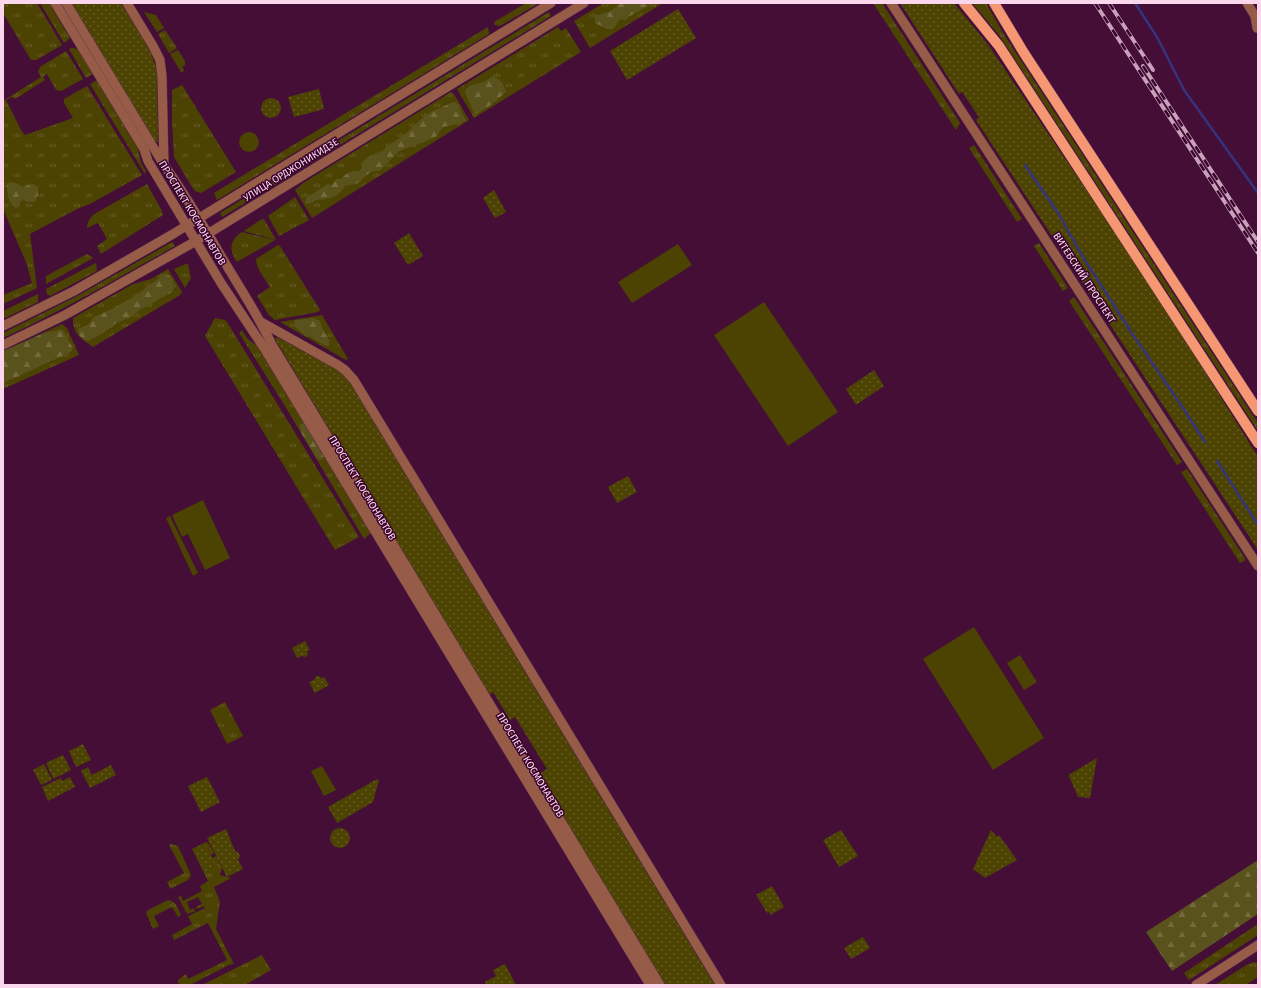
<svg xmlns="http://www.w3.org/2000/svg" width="1261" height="988" font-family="'Fira Sans',sans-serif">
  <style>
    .grass { fill: url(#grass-tufts) }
    .forest { fill: url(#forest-firs) }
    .park { fill: url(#park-dots) }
    .pitch { fill: #4c4302 }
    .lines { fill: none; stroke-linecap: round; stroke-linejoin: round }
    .stream { stroke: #36337e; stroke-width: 2.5 }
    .minor-casing { stroke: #612e53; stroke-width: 10 }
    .major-casing { stroke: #612e53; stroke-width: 11 }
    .minor { stroke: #965c48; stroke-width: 9 }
    .major { stroke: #f69774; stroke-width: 10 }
    .rail-casing { stroke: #caa1bc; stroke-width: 4 }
    .rail { stroke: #39032c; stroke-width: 2.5; stroke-dasharray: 8; stroke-linecap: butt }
    .labels { text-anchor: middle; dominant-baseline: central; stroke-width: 3; stroke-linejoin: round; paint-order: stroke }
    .street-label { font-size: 10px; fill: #fad7ed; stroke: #39032c }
  </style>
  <defs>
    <pattern id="grass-tufts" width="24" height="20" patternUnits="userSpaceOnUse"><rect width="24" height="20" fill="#4c4302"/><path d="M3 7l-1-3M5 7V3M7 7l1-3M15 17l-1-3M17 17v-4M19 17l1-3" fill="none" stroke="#675d27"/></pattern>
    <pattern id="forest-firs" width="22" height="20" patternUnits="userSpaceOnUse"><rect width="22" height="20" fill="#5a521c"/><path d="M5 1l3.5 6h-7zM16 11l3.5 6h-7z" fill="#736a3d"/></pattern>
    <pattern id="park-dots" width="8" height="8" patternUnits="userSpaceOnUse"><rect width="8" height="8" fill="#4c4302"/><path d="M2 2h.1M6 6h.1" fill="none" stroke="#675d27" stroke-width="1.8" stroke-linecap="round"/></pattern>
  </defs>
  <rect width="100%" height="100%" fill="#440e36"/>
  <g class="grass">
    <polygon points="3,3 37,3 62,45 36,60 31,60 3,13"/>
    <polygon points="40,3 49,3 70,38 64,43"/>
    <polygon points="526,3 539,3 500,26 495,25 494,22"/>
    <polygon points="604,3 663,3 590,48 574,21"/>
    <polygon points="873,3 882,3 960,123 956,130"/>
    <polygon points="972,3 986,3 1005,36 1258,423 1258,431 999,35"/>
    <polygon points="144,12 156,15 164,28 157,32"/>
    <polygon points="549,12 551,16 222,217 220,213"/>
    <polygon points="488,27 489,34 217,200 214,193"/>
    <polygon points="558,27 561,31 566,28 581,52 474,118 457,89"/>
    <polygon points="165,30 177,48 169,53 158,34"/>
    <polygon points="72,48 78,49 93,74 86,78 69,49"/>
    <polygon points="178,50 185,61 185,65 182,67 184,70 183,72 181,72 170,54"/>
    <polygon points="66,51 83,79 61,91 56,90 47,74 43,77 45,80 15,99 12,97 6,100 21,130 25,135 73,118 64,103 64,99 87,86 142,175 90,204 77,209 30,234 37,288 3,304 3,295 32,283 26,262 3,209 3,101 41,77 38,72 40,67"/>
    <polygon points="97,80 138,149 141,163 146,171 145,174 90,84"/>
    <polygon points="182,85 236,172 201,193 195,191 192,187 174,157 172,121 172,90"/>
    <polygon points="451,92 454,94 469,120 312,218 295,190 303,183"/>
    <polygon points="974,145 1022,219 1017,222 969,148"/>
    <path d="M147,184L162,211L163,215L101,254L97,246L107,239L98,223L87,228C87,222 90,217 96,213Z"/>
    <polygon points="295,197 309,220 279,236 268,216"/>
    <polygon points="262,219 264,219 276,240 244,231"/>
    <path d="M242,232L275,240L237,262C229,251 229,240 242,232Z"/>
    <path d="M172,242L175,246C118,278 62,311 3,338V333L81,294Z"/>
    <polygon points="1039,243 1068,288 1063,291 1034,246"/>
    <path d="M278,245L280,246L320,310L318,312L275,320L269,315L257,296L270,287C265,279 256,268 256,259Z"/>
    <polygon points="87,254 93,258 46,284 46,276"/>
    <polygon points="96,263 97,271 50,296 47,294 46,289"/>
    <polygon points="186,264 188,264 191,278 185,288 174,269"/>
    <path d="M168,269L182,292L180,295L93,347C81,338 73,335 73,318L133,284L151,279Z"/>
    <polygon points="38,294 38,302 3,319 3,311"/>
    <polygon points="1074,297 1182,462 1177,465 1069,301"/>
    <polygon points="322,315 348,359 346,360 280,322"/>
    <polygon points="215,318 225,320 227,322 359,537 335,550 205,336"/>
    <polygon points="62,324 67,328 79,355 3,389 3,352"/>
    <polygon points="242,330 247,338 258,347 371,533 364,539 285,406 239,333"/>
    <polygon points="1187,469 1246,560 1240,563 1181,472"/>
    <polygon points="225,702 243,736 227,744 210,710"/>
    <polygon points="206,842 209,844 214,853 211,855 206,846 217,868 212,858 216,856 222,868 220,875 231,878 214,887 220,902 216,929 234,964 229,965 190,985 179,985 178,980 186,974 188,979 227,960 208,923 174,940 172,935 192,924 188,916 205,908 204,906 197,909 196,907 202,904 198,897 187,902 190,910 194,908 195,911 187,914 178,897 181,896 183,901 202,891 200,886 208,881 192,849"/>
    <polygon points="171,844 178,846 191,875 188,880 170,889 167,882 184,873 169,845"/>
    <path d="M168,900C176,901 178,908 181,915L178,917L172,907L154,916L159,926L153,929L146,913L148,910Z"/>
    <polygon points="1258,924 1258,935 1189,980 1184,973"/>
    <polygon points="262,955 271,970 245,985 202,985"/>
    <polygon points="1256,962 1258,964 1258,977 1246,985 1215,985 1248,964"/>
  </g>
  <g class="forest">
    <polygon points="621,3 649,3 648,6 628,17 626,20 620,19 613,29 607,29 595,23 595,16 609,12"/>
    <path d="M493,76L502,82L506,92L491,105L476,114L474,113C471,104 466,98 465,90L470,86L484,82Z"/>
    <path d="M453,102L457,103L466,121L458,124L443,127L437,136L429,140L399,151L381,170L371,172L365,176L359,183L345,186C341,194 333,198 324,199C322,200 319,199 317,200C313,201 311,204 305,204L306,198L328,184L332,185L336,179H341C346,174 351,170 359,171L362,168L361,164C366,157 375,153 383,151L386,147L403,136L427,114Z"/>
    <path d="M10,182L16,183L23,187L33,184L38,187V194L35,202H28L23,200L21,201L19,207L16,208C8,203 7,193 7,184Z"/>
    <polygon points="166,273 173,279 174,288 172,292 138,311 131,317 116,323 109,329 89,341 84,340 79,335 78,329 89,324 94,317 110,310 135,296"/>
    <polygon points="314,318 320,321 324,332 329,340 329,346 326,346 298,330 294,322 295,320"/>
    <polygon points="62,329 73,348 71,352 3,383 3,351 46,332 56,331"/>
    <polygon points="304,423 324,457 322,460 317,459 302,434 299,426 301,424"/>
    <polygon points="1258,860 1258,914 1172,971 1146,932"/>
  </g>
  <g class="park">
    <path d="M71,3H121C134,25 153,48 157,73L158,142H157L154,140Z"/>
    <polygon points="900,3 954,3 989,46 1156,293 1258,457 1258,550 976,120 979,117 962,92 959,94"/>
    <polygon points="678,9 696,38 627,80 610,51"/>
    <polygon points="319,89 324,109 294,117 288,97"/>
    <circle cx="271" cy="108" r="10"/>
    <polygon points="494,190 506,212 495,218 483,198"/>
    <polygon points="409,233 423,256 408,265 394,243"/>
    <polygon points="277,337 345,374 715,985 665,985 537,775 547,769 515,717 510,720 493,692 489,695 275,339"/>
    <polygon points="874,370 884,386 856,405 846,389"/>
    <polygon points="628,476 637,492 617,503 608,487"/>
    <polygon points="305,641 310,650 307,651 308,654 306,657 302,656 297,658 292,648"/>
    <polygon points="316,676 319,676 321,678 324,677 329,685 315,693 309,682 314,680"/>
    <polygon points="83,744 91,760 76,767 69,751"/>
    <polygon points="63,755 71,770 53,779 46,763"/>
    <polygon points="1097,758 1090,798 1078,797 1069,776 1070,774"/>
    <polygon points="44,764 52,780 41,785 33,770"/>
    <polygon points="111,765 116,775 90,788 81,771 88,767 92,775"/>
    <polygon points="70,777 75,787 48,801 42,787 61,778 62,781"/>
    <polygon points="207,777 220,802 201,812 188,786"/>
    <polygon points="377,779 379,780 373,802 337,823 328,807"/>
    <circle cx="340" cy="838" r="10"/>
    <polygon points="226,829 235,851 238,852 240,856 238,860 243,869 227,877 207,838"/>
    <polygon points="841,830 858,856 839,867 823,840"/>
    <polygon points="991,830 997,837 999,835 1017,860 985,878 973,869"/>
    <polygon points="206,846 217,868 206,873 195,851"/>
    <polygon points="772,886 784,907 771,915 769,912 767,913 756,895"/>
    <polygon points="863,937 870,948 851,959 844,948"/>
    <polygon points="505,964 516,985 486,985 485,982 496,976 493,970"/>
  </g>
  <g class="pitch">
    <circle cx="249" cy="142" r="10"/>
    <polygon points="678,244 692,265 632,303 618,282"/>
    <polygon points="764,302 838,412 788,446 714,335"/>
    <polygon points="203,500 230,558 205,570 188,534 182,537 172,515"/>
    <polygon points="170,516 198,573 193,576 166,518"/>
    <polygon points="974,627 1044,738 993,770 923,659"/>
    <polygon points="1020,655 1037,682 1024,690 1007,663"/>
    <polygon points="322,766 336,790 324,796 311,771"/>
  </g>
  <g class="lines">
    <g class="stream">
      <polyline points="1135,3 1157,37 1184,90 1258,193"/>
      <polyline points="1025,165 1058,213 1083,257 1133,335 1181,405 1205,442"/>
      <polyline points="1217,461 1258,525"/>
    </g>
    <g class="minor-casing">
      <g id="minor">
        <polyline points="55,3 144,149 148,161 221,283 264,348 650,985"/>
        <path d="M66,3L164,165C185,194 203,225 221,256C238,285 257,313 271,343L660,985"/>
        <polyline points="127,3 153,46 160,60 162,76 164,164"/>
        <polyline points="891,3 1258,566"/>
        <polyline points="1247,3 1255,16 1257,28"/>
        <polyline points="261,322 338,365 345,370 354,380 721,985"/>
        <polyline points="3,326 74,291 173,234 551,3"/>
        <polyline points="3,345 65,315 196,241 584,3"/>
        <polyline points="1196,985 1258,945"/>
      </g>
    </g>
    <g class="major-casing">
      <g id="major">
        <polyline points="964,3 999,46 1258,443"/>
        <polyline points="994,3 1024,53 1258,411"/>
      </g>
    </g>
    <use href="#minor" class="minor"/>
    <use href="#major" class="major"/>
    <g class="rail-casing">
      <g id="rail">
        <polyline points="1095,3 1258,253"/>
        <polyline points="1109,3 1153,70"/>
        <polyline points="1143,66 1258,242"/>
      </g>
    </g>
    <use href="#rail" class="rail"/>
  </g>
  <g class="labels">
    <g class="street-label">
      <text transform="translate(291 170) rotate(-32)">УЛИЦА ОРДЖОНИКИДЗЕ</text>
      <text transform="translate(192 213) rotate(59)">ПРОСПЕКТ КОСМОНАВТОВ</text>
      <text transform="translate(1084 278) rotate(57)">ВИТЕБСКИЙ ПРОСПЕКТ</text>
      <text transform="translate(362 488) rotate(59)">ПРОСПЕКТ КОСМОНАВТОВ</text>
      <text transform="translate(530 765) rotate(59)">ПРОСПЕКТ КОСМОНАВТОВ</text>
    </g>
  </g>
  <rect width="1261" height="988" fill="none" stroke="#fad7ed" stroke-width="8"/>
</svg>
